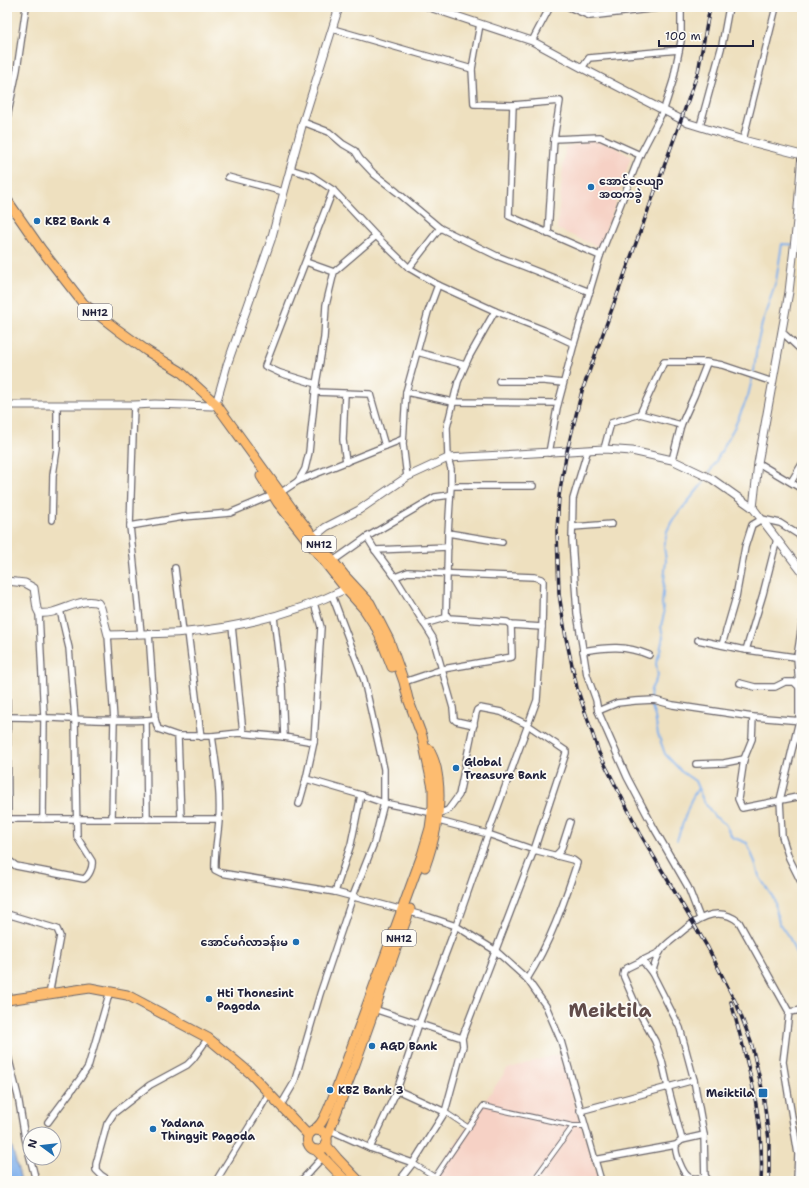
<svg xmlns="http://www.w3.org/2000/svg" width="809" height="1188" font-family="'Shantell Sans','Noto Sans Myanmar',sans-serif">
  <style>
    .built { fill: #f6d1c5 }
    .water { fill: #81b1ec; stroke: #526a94 }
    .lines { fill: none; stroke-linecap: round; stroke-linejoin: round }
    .stream { stroke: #81b1ec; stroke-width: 2 }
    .pedestrian-casing { stroke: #696469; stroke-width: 6 }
    .minor-casing { stroke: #696469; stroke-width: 8 }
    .tertiary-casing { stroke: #696469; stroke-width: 9 }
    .primary-casing { stroke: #696469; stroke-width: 11 }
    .trunk-casing { stroke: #696469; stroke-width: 11 }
    .pedestrian { stroke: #fff; stroke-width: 4 }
    .minor { stroke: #fff; stroke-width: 5.5 }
    .tertiary { stroke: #fff; stroke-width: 7 }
    .primary { stroke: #fdbc70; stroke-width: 9 }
    .trunk { stroke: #fdbc70; stroke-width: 9 }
    .rail-casing { stroke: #22223b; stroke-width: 3.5 }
    .rail { stroke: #fdfcf7; stroke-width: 2; stroke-dasharray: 6; stroke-linecap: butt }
    .poi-dot { fill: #1f6fb2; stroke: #fdfcf7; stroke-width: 1.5 }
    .labels { text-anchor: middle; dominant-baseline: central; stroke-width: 3.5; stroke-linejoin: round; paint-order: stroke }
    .shield { fill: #fdfcf7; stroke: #646373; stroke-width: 1 }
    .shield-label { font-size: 10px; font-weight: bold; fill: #22223b }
    .poi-label { font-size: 11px; font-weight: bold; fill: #22223b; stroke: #fdfcf7; text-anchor: start }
    .town-label { font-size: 19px; font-weight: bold; fill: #614c4a; stroke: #fdfcf7 }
  </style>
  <rect width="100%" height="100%" fill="#fdfcf7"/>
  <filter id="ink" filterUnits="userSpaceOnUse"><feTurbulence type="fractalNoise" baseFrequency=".025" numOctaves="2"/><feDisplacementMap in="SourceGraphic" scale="8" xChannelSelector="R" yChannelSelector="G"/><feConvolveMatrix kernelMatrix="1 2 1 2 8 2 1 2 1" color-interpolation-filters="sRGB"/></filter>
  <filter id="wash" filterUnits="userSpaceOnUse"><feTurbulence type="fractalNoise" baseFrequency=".012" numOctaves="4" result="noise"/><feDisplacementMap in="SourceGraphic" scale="16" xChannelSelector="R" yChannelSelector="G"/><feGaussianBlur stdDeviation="0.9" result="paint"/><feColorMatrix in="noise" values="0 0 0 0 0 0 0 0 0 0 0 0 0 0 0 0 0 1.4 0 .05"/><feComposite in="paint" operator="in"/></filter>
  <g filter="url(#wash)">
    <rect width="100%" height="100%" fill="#eee0bf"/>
    <g class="built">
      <polygon points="592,140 612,145 631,157 611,217 599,247 557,229 565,147"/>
      <polygon points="559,1054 599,1181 430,1181 507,1069"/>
    </g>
    <polygon class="water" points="7,1129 20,1177 21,1181 7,1181"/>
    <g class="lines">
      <g class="stream">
        <polyline points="710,472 735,426 748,396 754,371 757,345 762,324 776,281 782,244 802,245"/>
        <polyline points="704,482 672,521 667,531 664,547 666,560 662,604 664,614 661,626 663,637 660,651 656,663 658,676 651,689 650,700 655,717 658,734 665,754 682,772 695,781 703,800 714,816 725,824 732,837 747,843 755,862 759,876 774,899 779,923 790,939 801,966 802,973"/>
        <polyline points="677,840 691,800 698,788"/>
      </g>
    </g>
  </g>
  <g filter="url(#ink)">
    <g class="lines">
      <g class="pedestrian-casing">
        <g id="pedestrian">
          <polyline points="445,1112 469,1128"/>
          <polyline points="413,1163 441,1181"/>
          <polyline points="432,1181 483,1106 573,1126"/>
          <polyline points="533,1181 573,1126 584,1126"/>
        </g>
      </g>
      <g class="minor-casing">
        <g id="minor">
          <polyline points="569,7 590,16 667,7"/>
          <polyline points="480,24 472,69 474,104 513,105 560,101 554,139 548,234"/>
          <polyline points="333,29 472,69"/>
          <polyline points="532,41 550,7"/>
          <polyline points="582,68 589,58 679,50"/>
          <polyline points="513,105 509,216 600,256"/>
          <polyline points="7,118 17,70 26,7"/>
          <polyline points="303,122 329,132 343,144 355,151 360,159 374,174 397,192 440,228 497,256 590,292"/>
          <polyline points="700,126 722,45 729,7"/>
          <polyline points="554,139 600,137 640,155"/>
          <polyline points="743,140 776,7"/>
          <polyline points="290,169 312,176 333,190 376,236 409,268 438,285 495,311 544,330 574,344"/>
          <polyline points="228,177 284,192"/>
          <polyline points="306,262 334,272"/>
          <polyline points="409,268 440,228"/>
          <polyline points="782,332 802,351"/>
          <polyline points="417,352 465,365"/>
          <polyline points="499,381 544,381 563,383"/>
          <polyline points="316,384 280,373 265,366 333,190"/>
          <polyline points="315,392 370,394 385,446"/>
          <polyline points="406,392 453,402 558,403"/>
          <polyline points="345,394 343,440 346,462"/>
          <polyline points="134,405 130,526 141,633"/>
          <polyline points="640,414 664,362 706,362 722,365 773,382"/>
          <polyline points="604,449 611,423 640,414 681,425"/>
          <polyline points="590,450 587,452 573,499 572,540 577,613 587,675 596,700 598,711 627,777 654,828 688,887 700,918"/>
          <polyline points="549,453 557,408 574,344 600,256 640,155 664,109 673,81 681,41 681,7"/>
          <polyline points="672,460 681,425 694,396 707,363"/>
          <polyline points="758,463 802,489"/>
          <polyline points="407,477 403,444 406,392 428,312 438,285"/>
          <polyline points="298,481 403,439"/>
          <polyline points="791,482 802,464"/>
          <polyline points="451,486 533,486"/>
          <polyline points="280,493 298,481 305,469 309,452 316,384 324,338 326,305 334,272 376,236"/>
          <polyline points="52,520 53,475 57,449 57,405"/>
          <polyline points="130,526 183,517 230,513 273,495"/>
          <polyline points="573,527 612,524"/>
          <polyline points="448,533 502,542"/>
          <polyline points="367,537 375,550 395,577 433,638 453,708 454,719 456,721 474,725"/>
          <polyline points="375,550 448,547"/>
          <polyline points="333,561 367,537 435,497 450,495"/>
          <polyline points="175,568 183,632"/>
          <polyline points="395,577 408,572 534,577 541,579 543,581 542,627"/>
          <polyline points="39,613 44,717 43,819"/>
          <polyline points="274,617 282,685 284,737"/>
          <polyline points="424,624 448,617"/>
          <polyline points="802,624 797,657 799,687 799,721 780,800 782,836 789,858 802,884"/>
          <polyline points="232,626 243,733"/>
          <polyline points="188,632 201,737"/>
          <polyline points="149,633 155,719"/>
          <polyline points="108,635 114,720 112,819"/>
          <polyline points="698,640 740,649 802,658"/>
          <polyline points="722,645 736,597 745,547 752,525 762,519 780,523 802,537"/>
          <polyline points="746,650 763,594 777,539"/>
          <path d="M583,651C608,647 625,645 649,655"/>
          <polyline points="404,682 443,669 512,657 511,625"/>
          <polyline points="740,683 755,687 775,687 785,682 794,682 799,687"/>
          <polyline points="7,700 8,819"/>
          <polyline points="598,711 617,703 635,701 654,700 673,705 753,717 802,721"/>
          <path d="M7,717C37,717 66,719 96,720C115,720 136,722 155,719L158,729L178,736H212L239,733L284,737L314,742"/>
          <polyline points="753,717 752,739 744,759 738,799 742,808 802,796"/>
          <polyline points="146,720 147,819"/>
          <polyline points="178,736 181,819"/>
          <path d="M212,736C216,764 221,792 219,820C218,837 214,853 215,870L221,873L335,892L429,917L456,926L496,951L527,979L546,1006L561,1041L601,1181"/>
          <polyline points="696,764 724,763 744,759"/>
          <polyline points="306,779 361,795 384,803 438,814 448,810 459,795 476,713 477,710 480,708 501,712 528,725 566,751 566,753 534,850 462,1038 463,1046 445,1112 413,1163 399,1181"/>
          <polyline points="299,804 306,779 314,742 321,627 314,603"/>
          <polyline points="7,819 219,819"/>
          <path d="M435,820L488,834L534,850L573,860L577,863C564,903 550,943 527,979"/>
          <polyline points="555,856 561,850 570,822"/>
          <path d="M7,859L16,866L84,879C89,876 93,867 92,861L77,837L75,719L69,648L60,610"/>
          <polyline points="335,892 351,844 361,795"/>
          <polyline points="7,914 57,929 60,936 49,995"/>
          <polyline points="660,952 627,968 624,971 623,975 640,1014 655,1041 662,1061 668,1087 682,1140"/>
          <polyline points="642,960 652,973"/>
          <polyline points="371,1008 462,1038"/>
          <polyline points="789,1012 783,1062 798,1154 797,1181"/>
          <polyline points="789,1012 802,1010"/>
          <polyline points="7,1052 18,1096 25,1138 36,1181"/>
          <polyline points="397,1090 445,1112"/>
          <polyline points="281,1105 294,1083 320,994 353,896 374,843 384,803 384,769 364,680 332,595"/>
          <polyline points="580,1111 694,1080"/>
          <polyline points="48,1122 80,1079 88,1067 110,991"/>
          <polyline points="330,1130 370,1148 413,1163"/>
          <path d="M676,1145C674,1152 683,1174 689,1177C694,1180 700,1178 706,1177"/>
          <polyline points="370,1148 397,1090 419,1024 456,926 488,834 537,700 542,627 511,625 507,622 449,618 446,615 448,533 451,486 451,469 448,458 447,427 458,382 469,357 495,311"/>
          <polyline points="594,1160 676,1145 682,1140 704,1135"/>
          <polyline points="110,1181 101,1175 96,1170 96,1164 107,1124 114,1113 150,1085 187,1065 193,1059 208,1038"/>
          <polyline points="216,1181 257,1114 269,1093"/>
          <polyline points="301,1181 323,1157"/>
          <path d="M705,1181L704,1135L694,1080L680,1028L652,973C654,967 656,959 660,952C663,946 672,940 678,935C695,920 717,904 739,922L789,1012"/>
        </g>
      </g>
      <g class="tertiary-casing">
        <g id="tertiary">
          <polyline points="429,7 532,41 582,68 688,123 743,140 802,155"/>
          <polyline points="7,405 134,405 155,404 212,406 216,404 227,365 271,240 303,122 339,7"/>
          <polyline points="753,508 758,463 789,292 797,221 802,153"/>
          <polyline points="310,540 326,527 359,510 407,477 448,458 604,449 632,451 672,460 712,479 753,508 802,572"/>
          <path d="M7,581L25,583L34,588L37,609L39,613C59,616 79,596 98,603L101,608L108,635C134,634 161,634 187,632C244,627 299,612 350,587"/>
        </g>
      </g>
      <g class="primary-casing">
        <polyline id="primary" points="7,1000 90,988 127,995 208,1038 250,1073 308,1135"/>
      </g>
      <g class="trunk-casing">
        <g id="trunk">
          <path d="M7,200L41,249L83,303L118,330L147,351L180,371L216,404L298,517L344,575L370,603L389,640L404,682L408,699L422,736L433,788V806L430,828L422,855L336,1090C332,1099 329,1109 324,1118C322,1122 319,1126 316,1128C313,1132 309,1132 308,1137C306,1143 310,1150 317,1150C329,1151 330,1137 322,1131L315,1130"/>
          <polyline points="261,476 278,503 346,589 364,609 377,629 392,667"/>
          <path d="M425,867C435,839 442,810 438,779C437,774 437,769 435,764C434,759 431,754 429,749"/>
          <polyline points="327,1137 354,1067 410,909"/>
          <polyline points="326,1145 337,1158 359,1181"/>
          <polyline points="316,1150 346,1181"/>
        </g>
      </g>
      <use href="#pedestrian" class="pedestrian"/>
      <use href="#minor" class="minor"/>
      <use href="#tertiary" class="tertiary"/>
      <use href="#primary" class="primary"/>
      <use href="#trunk" class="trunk"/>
      <g class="rail-casing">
        <g id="rail">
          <polyline points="710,7 698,72 681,120 582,391 567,451 559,496 557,531 559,594 566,638 577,688 599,753 641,835 708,948 737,1005 751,1042 763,1093 769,1140 769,1181"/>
          <path d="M731,1002C747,1060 765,1120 761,1181"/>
        </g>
      </g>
      <use href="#rail" class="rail"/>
    </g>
  </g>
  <g class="poi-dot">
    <circle cx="591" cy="187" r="4"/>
    <circle cx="37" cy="221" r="4"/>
    <circle cx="456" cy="768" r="4"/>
    <circle cx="296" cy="942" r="4"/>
    <circle cx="209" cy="999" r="4"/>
    <circle cx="372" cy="1046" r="4"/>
    <circle cx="330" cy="1090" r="4"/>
    <rect x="758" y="1088" width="10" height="10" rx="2"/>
    <circle cx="153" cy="1129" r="4"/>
  </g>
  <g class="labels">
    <g class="shield">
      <rect x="78" y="304" width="34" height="16" rx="3"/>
      <rect x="302" y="536" width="34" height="16" rx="3"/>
      <rect x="382" y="930" width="34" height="16" rx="3"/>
    </g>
    <g class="shield-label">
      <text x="95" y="312">NH12</text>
      <text x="319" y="544">NH12</text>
      <text x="399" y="938">NH12</text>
    </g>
    <g class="poi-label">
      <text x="599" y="181">အောင်ဇေယျာ<tspan x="599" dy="13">အထကခွဲ</tspan></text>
      <text x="45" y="221">KBZ Bank 4</text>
      <text x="464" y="762">Global<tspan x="464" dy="13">Treasure Bank</tspan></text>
      <text x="288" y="942" text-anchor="end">အောင်မင်္ဂလာခန်းမ</text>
      <text x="217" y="993">Hti Thonesint<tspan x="217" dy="13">Pagoda</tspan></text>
      <text x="380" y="1046">AGD Bank</text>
      <text x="338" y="1090">KBZ Bank 3</text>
      <text x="754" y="1093" text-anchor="end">Meiktila</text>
      <text x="161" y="1123">Yadana<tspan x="161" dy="13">Thingyit Pagoda</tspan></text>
    </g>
    <g class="town-label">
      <text x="610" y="1010">Meiktila</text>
    </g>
  </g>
  <rect width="809" height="1188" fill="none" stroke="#fdfcf7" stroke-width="24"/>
  <g transform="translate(42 1146) rotate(285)"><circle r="19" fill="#fdfcf7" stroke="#a5a5ac"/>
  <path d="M0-3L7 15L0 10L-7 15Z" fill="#1f6fb2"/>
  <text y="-6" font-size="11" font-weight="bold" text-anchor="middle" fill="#22223b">N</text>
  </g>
  <path d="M659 40v6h94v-6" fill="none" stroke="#22223b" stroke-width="2"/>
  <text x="665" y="40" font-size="12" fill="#22223b" stroke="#fdfcf7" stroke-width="3" paint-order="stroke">100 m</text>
</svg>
